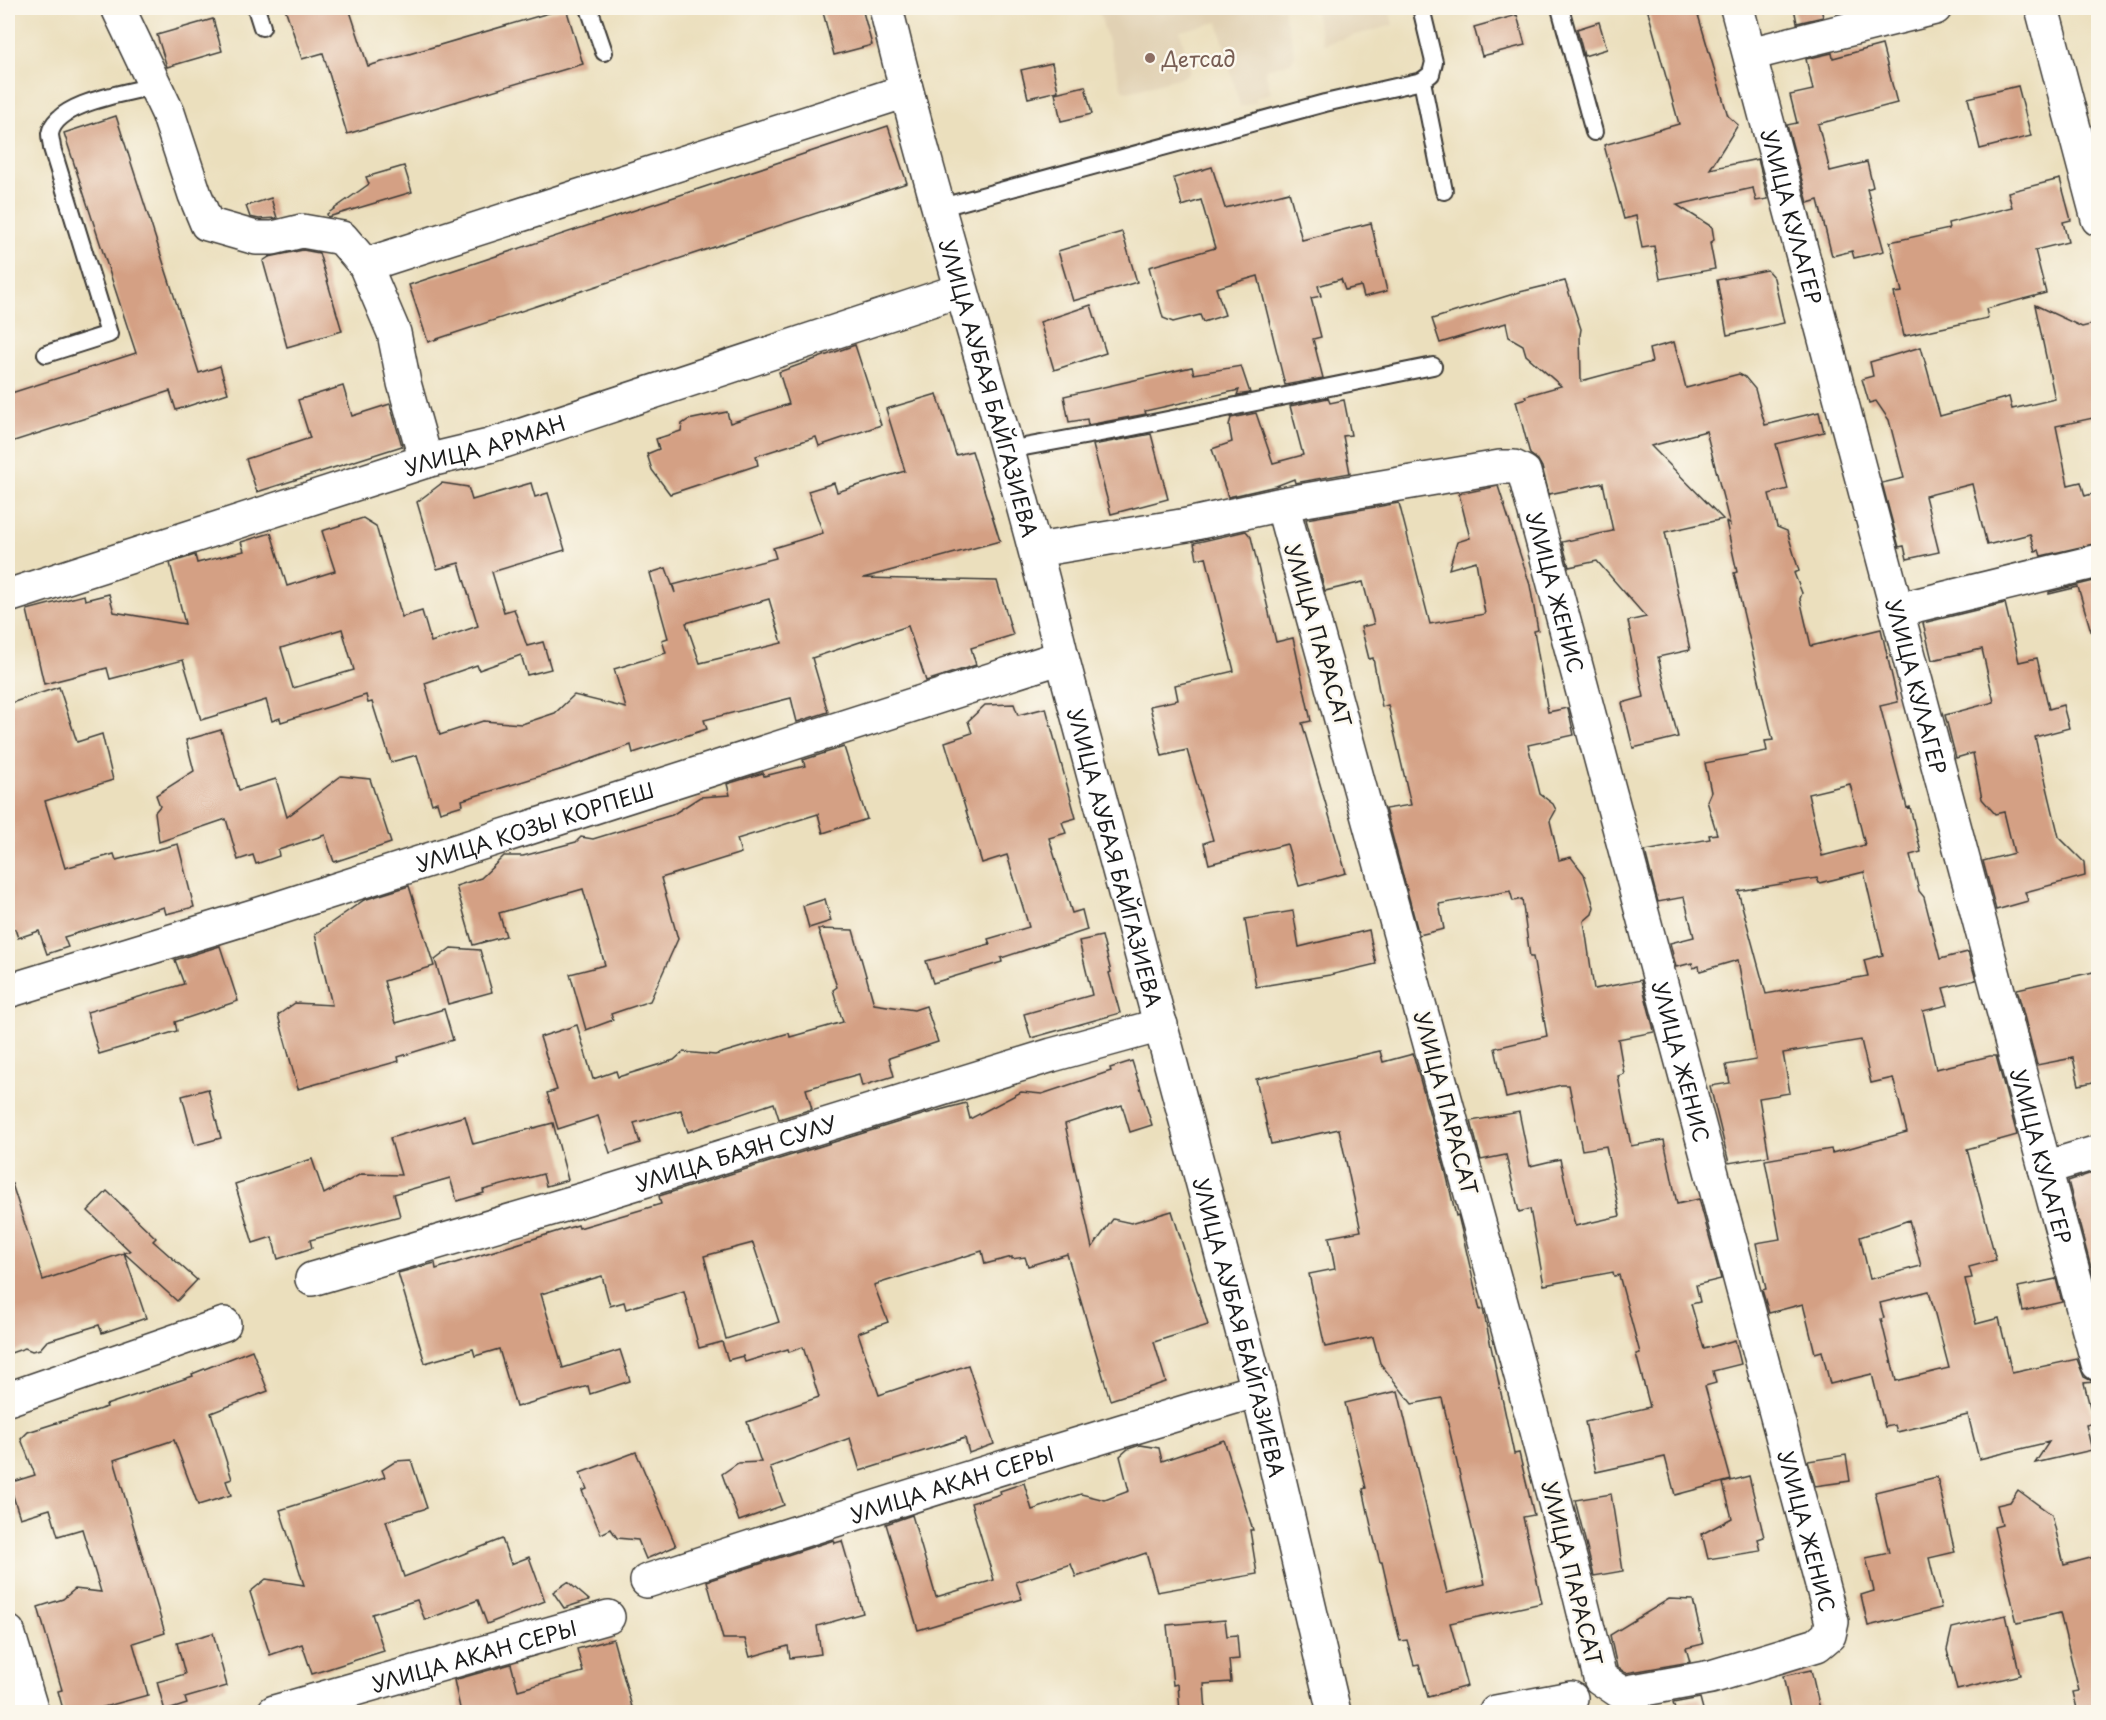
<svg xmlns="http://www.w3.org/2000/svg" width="2106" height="1720" font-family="'Playpen Sans',sans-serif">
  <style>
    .built { fill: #e1d1b4 }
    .building { fill: #d4a084; fill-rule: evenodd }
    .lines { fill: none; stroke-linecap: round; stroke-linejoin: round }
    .lane-casing { stroke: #3b3934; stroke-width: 20 }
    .street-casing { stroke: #3b3934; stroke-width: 36 }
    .lane { stroke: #fff; stroke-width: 16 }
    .street { stroke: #fff; stroke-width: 33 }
    .education-dot { fill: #8d6e63; stroke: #fbf7ec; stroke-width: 2 }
    .labels { text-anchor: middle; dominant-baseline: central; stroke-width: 5; stroke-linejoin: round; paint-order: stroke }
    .education-label { font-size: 21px; fill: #785e54; stroke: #fbf7ec; text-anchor: start }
    .street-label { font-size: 21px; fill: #1c1c1c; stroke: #fbf7ec }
  </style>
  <rect width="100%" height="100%" fill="#fbf7ec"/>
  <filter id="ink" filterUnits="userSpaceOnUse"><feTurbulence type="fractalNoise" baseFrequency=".0167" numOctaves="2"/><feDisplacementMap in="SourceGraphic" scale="12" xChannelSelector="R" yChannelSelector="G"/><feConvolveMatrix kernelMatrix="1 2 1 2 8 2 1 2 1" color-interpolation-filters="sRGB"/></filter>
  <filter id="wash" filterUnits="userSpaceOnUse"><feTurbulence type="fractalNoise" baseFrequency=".008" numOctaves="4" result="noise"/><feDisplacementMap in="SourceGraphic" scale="24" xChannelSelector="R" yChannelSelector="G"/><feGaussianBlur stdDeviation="1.35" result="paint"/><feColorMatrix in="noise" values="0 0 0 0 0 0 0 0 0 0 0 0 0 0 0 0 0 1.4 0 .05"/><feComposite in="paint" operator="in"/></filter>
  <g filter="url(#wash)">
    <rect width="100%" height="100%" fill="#ebdfbd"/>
    <g class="built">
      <polygon points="1098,8 1283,8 1295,55 1292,61 1286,64 1265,69 1271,93 1256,97 1257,102 1240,107 1218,22 1180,31 1190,71 1185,76 1127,92 1122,89"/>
      <polygon points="1314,8 1389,8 1393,25 1323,44"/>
    </g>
    <g id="blocks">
      <g class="building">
        <polygon points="285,8 349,8 368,66 566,8 583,64 347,134 323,53 302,59"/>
        <polygon points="840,8 862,8 872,45 834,55 823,12"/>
        <polygon points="1647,8 1696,8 1728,116 1738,125 1710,169 1758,159 1768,199 1756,201 1753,188 1677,205 1712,227 1714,240 1710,243 1715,269 1660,279 1654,246 1642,248 1636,216 1624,219 1604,145 1679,124"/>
        <polygon points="1794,8 1821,8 1823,17 1797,23"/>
        <polygon points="1517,15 1525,45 1482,56 1474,27"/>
        <polygon points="213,19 222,51 167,67 157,35"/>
        <polygon points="1599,22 1607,49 1584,56 1577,29"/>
        <polygon points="1882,45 1897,103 1818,124 1830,171 1867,162 1873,187 1867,189 1884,251 1854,258 1852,251 1832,256 1818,200 1808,203 1787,125 1797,123 1790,95 1813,90 1806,59 1832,53 1833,58"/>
        <polygon points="1052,63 1058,91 1028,98 1021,70"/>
        <polygon points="1085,86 1092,114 1061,121 1055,93"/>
        <polygon points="2018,86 2031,136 1980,149 1968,98"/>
        <polygon points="116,116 199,373 220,366 228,393 176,410 170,391 8,443 8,394 136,353 64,133"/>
        <polygon points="888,126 907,183 428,342 409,285"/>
        <polygon points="404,166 412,192 328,217 327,214 369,184 366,177"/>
        <polygon points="1212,167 1225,208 1289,192 1302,240 1371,223 1387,291 1364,297 1361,286 1345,290 1341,279 1318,286 1321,296 1311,298 1321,337 1313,339 1323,378 1285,385 1258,276 1216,288 1225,315 1203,322 1200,315 1173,322 1163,318 1149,267 1215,248 1201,200 1182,206 1174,178"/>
        <polygon points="2060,179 2071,220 2063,222 2068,242 2035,250 2046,293 1986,309 1988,318 1904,336 1894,293 1902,292 1890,242 1949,229 1948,223 2012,207 2008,192"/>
        <polygon points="271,198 277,218 259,219 250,217 246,206"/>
        <polygon points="1122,232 1137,282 1073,301 1058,251"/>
        <polygon points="303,250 319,253 342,331 287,347 263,261 269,257"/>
        <polygon points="1767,270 1774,278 1784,323 1727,335 1717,280"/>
        <path d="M1565,281L1581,329L1580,335L1581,381L1652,362L1649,349L1674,342L1686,388L1739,374L1745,377L1755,389L1765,425L1819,412L1824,432L1776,444L1788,489L1769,494L1777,527L1787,531L1799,571L1794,573L1802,593L1800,599L1811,646L1881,629L1898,702L1880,706L1907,808L1910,807L1921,852L1910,855L1919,891L1924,897L1940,959L1968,952L1976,980L1943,988L1948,1005L1923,1011L1936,1069L1990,1056H1996L2017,1135L1967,1149L1996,1260L1969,1267L1972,1278L1965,1279L1976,1324L1999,1318L2012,1373L2077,1359L2084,1377L2094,1382L2084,1383L2094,1423L2086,1425L2092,1450L2035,1463L2049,1442L1979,1459L1968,1415L1897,1432L1895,1425L1885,1427L1872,1374L1830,1384L1822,1351L1815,1353L1803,1304L1769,1313L1762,1290L1766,1289L1756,1243L1780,1239L1765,1160L1831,1149L1832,1153L1907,1132L1893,1078L1871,1083L1861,1040L1783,1053L1790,1093L1759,1098L1769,1156L1729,1163L1710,1086L1730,1083L1726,1065L1756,1060L1738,960L1700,971L1699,966L1693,968L1692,963L1676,967L1670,943L1694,937L1684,897L1658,902L1645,851L1710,839L1709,835L1717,834L1707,801L1711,792L1705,763L1767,751L1765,741L1773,740L1734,573L1737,572L1726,522L1730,525L1706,431L1651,446L1723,519L1665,532L1690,650L1658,657L1678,737L1633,748L1622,703L1644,697L1628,621L1646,617L1597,561L1569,567L1562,542L1613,531L1603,483L1549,494L1542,467L1538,460L1530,454L1516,401L1526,398L1525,396L1561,386L1526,355L1523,345L1509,337L1506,323L1440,343L1432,319L1520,292ZM1850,784L1865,845L1822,856L1808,794ZM1864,872L1883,955L1864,960L1868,976L1766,994L1738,891L1817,878L1819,883ZM1909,1220L1921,1266L1870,1279L1860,1237ZM1929,1291L1949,1368L1896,1381L1881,1319L1884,1318L1880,1303Z"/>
        <polygon points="1091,305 1106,353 1054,370 1040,322"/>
        <polygon points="2035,305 2082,327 2098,323 2098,417 2056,426 2068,485 2081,482 2085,496 2098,492 2098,543 2041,556 2039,550 2035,551 2030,534 1987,545 1972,484 1925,496 1939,552 1907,559 1904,546 1899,547 1882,483 1904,478 1889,420 1876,401 1869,403 1862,379 1873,376 1870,362 1921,347 1940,416 2009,397 2012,409 2055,399"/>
        <polygon points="855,345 881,425 819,446 816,437 756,456 758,465 670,494 652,470 647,454 659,449 656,439 681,431 682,424 688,420 727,412 730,423 789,404 779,372"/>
        <polygon points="1241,366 1250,393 1237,395 1239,390 1145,411 1146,414 1088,425 1087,419 1069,422 1064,396 1192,367 1194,374"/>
        <polygon points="343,386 352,416 390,404 402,446 257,492 246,459 310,438 298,400"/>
        <path d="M937,394L956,455L972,451L1000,541L863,578L997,581L1013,635L971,648L976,665L926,681L908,626L812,658L828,712L797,722L791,698L704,720L707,729L633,753L631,745L563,769L462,800L463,805L440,812L437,802L432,804L417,755L391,762L372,702L368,703L366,695L281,722L280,718L272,721L266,700L201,720L183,660L110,679L107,668L44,684L27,610L84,595L85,600L109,594L114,612L185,624L170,563L195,555L197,563L244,551L241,542L271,533L287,586L335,571L322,531L363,518L376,526L402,617L422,611L431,642L478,626L459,563L437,569L417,502L442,483L468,487L472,500L531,483L535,497L548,493L565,550L492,572L504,612L514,609L527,646L543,642L551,669L527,675L521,655L479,670L477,665L425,683L440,735L483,721L522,724L555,713L574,695L626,708L614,669L666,653L662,640L668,638L650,573L666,568L675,593L673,585L776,558L773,548L823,533L808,491L834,483L837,492L905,471L886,409ZM769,599L782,643L700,663L686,623ZM342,629L354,670L293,688L281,648Z"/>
        <polygon points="1328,398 1330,403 1344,400 1351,435 1343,436 1350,473 1295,483 1294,479 1276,486 1228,497 1212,449 1232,442 1229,425 1231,418 1256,413 1273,463 1303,455 1290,406"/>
        <polygon points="1151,434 1168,499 1111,514 1093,445"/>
        <polygon points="1498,486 1530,585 1538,630 1534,631 1548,712 1568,708 1574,735 1528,745 1540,794 1553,804 1556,810 1550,821 1559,860 1571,857 1584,874 1594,907 1592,914 1584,921 1594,989 1641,980 1653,1026 1654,1032 1618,1039 1624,1074 1618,1076 1631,1146 1664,1140 1677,1204 1699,1199 1721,1279 1696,1285 1700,1302 1691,1304 1704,1349 1735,1340 1741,1364 1713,1371 1716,1383 1705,1386 1731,1480 1675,1495 1665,1457 1596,1472 1585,1422 1650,1407 1636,1354 1640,1353 1619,1275 1614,1276 1613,1272 1544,1285 1530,1209 1519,1212 1506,1155 1481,1160 1471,1121 1519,1112 1530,1166 1560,1159 1575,1226 1620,1216 1606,1146 1582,1150 1569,1085 1561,1085 1506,1098 1495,1048 1547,1036 1533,957 1530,957 1522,899 1513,901 1510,891 1439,904 1444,929 1419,935 1385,809 1411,805 1388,705 1382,707 1373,658 1369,659 1361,627 1374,624 1363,582 1325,591 1306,519 1399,503 1430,624 1485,614 1476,561 1449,569 1457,542 1470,538 1459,494"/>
        <polygon points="1246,531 1251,537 1276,642 1293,638 1311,721 1302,723 1346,873 1299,886 1287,844 1209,864 1204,843 1213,840 1187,750 1162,756 1150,706 1178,700 1175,685 1234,671 1206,557 1197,559 1194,543"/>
        <polygon points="2098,580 2098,637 2093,638 2078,587 2049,594 2049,592"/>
        <polygon points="2005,603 2019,662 2037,658 2049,709 2063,705 2069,728 2035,737 2059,837 2084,862 2085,876 2025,892 2028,901 1996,910 1983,861 2014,853 2004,812 1995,814 1982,799 1973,753 1956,758 1945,715 1994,702 1982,649 1932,660 1923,623"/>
        <polygon points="59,687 77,742 102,734 113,780 45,801 65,868 114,854 116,860 178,844 194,907 166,914 164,907 64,937 68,947 47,954 39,931 18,938 15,929 8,931 8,704"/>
        <polygon points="1014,704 1018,715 1046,708 1076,818 1062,822 1066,833 1049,838 1072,913 1082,910 1087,930 1001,958 1002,962 933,983 926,961 990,944 988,939 1029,927 1007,855 982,863 945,742 972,733 968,721 985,705"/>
        <polygon points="221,730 239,790 276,779 287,817 341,776 370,779 391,843 334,862 325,835 278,850 279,856 256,864 253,855 238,860 226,819 159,842 155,812 160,806 156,795 194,771 186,740"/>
        <polygon points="844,747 867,819 823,833 818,814 737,839 741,853 661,878 678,939 650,1001 611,1014 613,1020 586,1030 570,974 605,965 583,889 499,913 506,936 473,945 456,886 481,878 504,856 523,856 576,842 581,837 593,839 672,815 700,797 730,795 727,784 763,773 764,776 805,766 803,760"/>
        <polygon points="409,886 434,966 384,981 396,1023 444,1009 453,1040 398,1057 399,1061 298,1089 278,1015 295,1003 332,1005 315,934 364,900"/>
        <polygon points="825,899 831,921 809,928 803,906"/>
        <polygon points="1293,911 1299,947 1369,930 1376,964 1330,975 1256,987 1245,919"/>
        <polygon points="818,929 853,930 874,1004 914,1010 926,1006 938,1042 889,1058 894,1076 862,1086 859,1074 806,1089 812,1109 779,1119 774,1103 688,1132 681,1110 634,1123 640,1143 610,1153 598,1116 558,1129 547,1093 557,1090 540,1037 577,1025 593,1079 616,1071 618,1077 674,1060 683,1052 715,1055 789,1033 790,1037 843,1022 833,990 837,987"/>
        <polygon points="1102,936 1111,972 1109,973 1120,1013 1031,1038 1024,1014 1092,995 1079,941"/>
        <polygon points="220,946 238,1001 175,1022 177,1031 99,1054 87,1012 184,984 175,960"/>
        <polygon points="451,948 480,950 492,992 448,1004 435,960"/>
        <polygon points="2098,971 2098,1081 2079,1085 2073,1058 2037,1065 2017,989"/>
        <polygon points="1380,1051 1383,1062 1413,1054 1446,1173 1456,1216 1458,1215 1462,1232 1480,1310 1483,1309 1514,1454 1519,1453 1534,1515 1523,1517 1542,1603 1450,1623 1467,1686 1428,1697 1419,1664 1414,1665 1407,1640 1400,1641 1382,1562 1380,1562 1373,1535 1363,1489 1366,1488 1345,1403 1398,1391 1447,1593 1485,1584 1442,1398 1412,1404 1380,1363 1373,1337 1325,1347 1309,1274 1335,1269 1329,1237 1361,1231 1339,1129 1271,1144 1256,1079"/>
        <path d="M1132,1061L1152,1125L1130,1132L1122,1105L1065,1124L1092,1248L1113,1219L1131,1223L1172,1211L1208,1325L1154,1342L1166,1382L1110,1400L1067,1254L1028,1266L1025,1257L1012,1259V1257L985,1264L982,1251L874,1285L888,1322L858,1333L879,1395L968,1365L994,1444L969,1453L965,1438L860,1471L850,1438L770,1467L784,1505L739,1521L722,1474L738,1463L761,1462L747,1422L819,1397L803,1347L789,1352L788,1349L745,1362L743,1356L728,1360L722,1342L699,1348L684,1291L626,1309L624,1302L610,1306L602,1276L541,1294L563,1368L620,1350L630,1381L590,1394L588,1386L516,1407L499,1349L475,1356L473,1349L425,1363L398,1273L435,1263L436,1269L578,1225L579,1228L661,1204L659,1196L925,1114L966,1103L970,1119L1021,1092L1042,1094L1111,1071L1110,1068ZM753,1243L779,1322L726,1339L704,1256Z"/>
        <polygon points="208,1089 221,1138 195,1145 182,1096"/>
        <polygon points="465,1116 473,1144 553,1123 568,1180 546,1186 543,1174 483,1190 484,1193 457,1201 450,1178 394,1194 400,1216 310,1240 312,1248 278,1259 272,1237 253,1243 235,1184 312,1159 324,1194 361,1174 401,1175 390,1138"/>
        <polygon points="2098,1171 2098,1294 2068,1181"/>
        <polygon points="12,1184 43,1280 130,1251 88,1211 107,1191 156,1238 153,1241 197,1280 177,1301 124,1253 146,1318 102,1333 99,1325 47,1341 40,1349 32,1351 25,1348 8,1354 8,1185"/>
        <polygon points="2056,1279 2062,1302 2023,1311 2018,1287"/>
        <polygon points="252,1350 268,1391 211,1413 232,1479 226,1481 231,1495 198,1505 174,1440 114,1460 165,1633 133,1643 148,1695 100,1708 102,1713 64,1713 58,1691 62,1690 38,1607 63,1599 75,1589 101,1592 82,1529 58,1536 50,1509 20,1518 9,1483 35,1475 21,1439 28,1432 107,1407 106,1405 193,1376 192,1374"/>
        <polygon points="1224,1440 1253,1530 1250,1530 1257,1574 1157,1592 1146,1553 1076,1577 1071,1564 1016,1582 1022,1599 918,1630 886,1524 912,1515 936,1597 994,1580 971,1503 1001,1494 1000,1491 1024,1483 1032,1510 1081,1494 1105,1500 1129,1491 1120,1456 1128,1449 1140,1445 1159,1448 1162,1461"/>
        <polygon points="636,1452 676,1546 646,1559 638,1540 617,1538 611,1529 601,1534 582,1491 587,1489 580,1473"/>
        <polygon points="1846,1455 1850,1481 1815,1486 1808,1461"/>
        <polygon points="411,1460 427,1508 386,1521 404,1577 502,1539 511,1564 529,1557 545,1601 487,1624 478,1600 425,1620 417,1600 372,1614 384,1651 312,1674 302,1644 270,1655 250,1592 266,1579 304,1585 280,1510 385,1477 382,1470 396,1461"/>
        <polygon points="1749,1476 1764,1537 1758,1539 1761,1551 1708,1559 1702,1534 1732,1518 1723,1483"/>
        <polygon points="1937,1477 1955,1552 1929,1558 1941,1608 1868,1626 1861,1595 1874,1591 1866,1558 1889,1553 1875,1492"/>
        <polygon points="2018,1490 2052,1515 2064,1565 2098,1556 2098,1713 2078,1713 2073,1692 2079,1691 2060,1613 2017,1623 1994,1527 2002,1525 1997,1505 2010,1502"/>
        <polygon points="1611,1494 1623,1571 1594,1576 1575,1500"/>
        <polygon points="834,1540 835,1543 842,1541 863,1613 817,1626 821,1654 790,1658 788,1646 750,1657 745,1639 723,1639 707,1581"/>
        <polygon points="568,1582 589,1600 564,1608 553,1592"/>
        <polygon points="1669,1599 1693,1600 1703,1644 1686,1648 1690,1662 1626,1673 1617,1667 1610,1635"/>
        <polygon points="2006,1615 2020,1675 1957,1690 1947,1650 1952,1628"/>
        <polygon points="1225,1620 1227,1636 1237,1635 1239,1659 1229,1660 1231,1682 1204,1684 1206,1713 1180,1713 1178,1684 1173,1685 1167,1625"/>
        <polygon points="213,1633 227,1686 185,1698 187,1704 165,1711 157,1682 185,1674 177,1643"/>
        <polygon points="613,1639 632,1707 611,1713 461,1713 454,1680 511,1664 518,1690 583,1672 577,1649"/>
        <polygon points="1811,1670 1821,1713 1791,1713 1783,1676"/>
        <polygon points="1700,1698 1704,1713 1676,1713 1673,1703"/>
      </g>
    </g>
  </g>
  <g filter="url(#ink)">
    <use href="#blocks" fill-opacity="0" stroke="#3b3934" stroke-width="1.5"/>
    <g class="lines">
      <g class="lane-casing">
        <g id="lane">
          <polyline points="256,8 262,27"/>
          <polyline points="589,8 604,52"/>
          <polyline points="1421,8 1434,62 1431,74 1422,81 1444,191"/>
          <polyline points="1560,8 1594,132"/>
          <polyline points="938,208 1325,103 1422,81"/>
          <path d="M46,354L109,334L52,148C52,144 50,138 50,134C55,102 128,93 154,86"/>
          <polyline points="1008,450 1128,428 1433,366"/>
        </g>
      </g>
      <g class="street-casing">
        <g id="street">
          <polyline points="118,8 168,113 195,195 207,224 256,238 273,238 302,231 342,238 365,265 394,333 404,383 426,461"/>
          <path id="s1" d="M886,8C938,226 1010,439 1062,657L1258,1390L1334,1712"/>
          <path id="s2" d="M1737,8L2045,1168L2098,1364"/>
          <polyline points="2042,8 2098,219"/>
          <polyline points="1750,54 1935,8"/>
          <polyline points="365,265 906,91"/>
          <path id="s3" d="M1037,550L1187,525L1282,504L1500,467H1514L1524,472L1832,1622L1829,1635L1817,1645L1711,1677L1622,1693L1600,1678L1579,1592L1532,1416L1282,504"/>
          <path id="s4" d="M8,596L426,461L489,446L961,290"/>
          <polyline points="1897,610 2098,561"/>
          <path id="s5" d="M8,991L260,914L1062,657"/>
          <polyline points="2045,1168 2098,1152"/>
          <path id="s6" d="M312,1279L588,1198L1052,1055L1161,1025"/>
          <polyline points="8,1399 224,1324"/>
          <path id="s7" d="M647,1581C850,1514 1053,1451 1258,1390"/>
          <polyline points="8,1632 32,1712"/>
          <path id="s8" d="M274,1712L608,1617"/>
          <polyline points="1496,1712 1571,1698"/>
        </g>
      </g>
      <use href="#lane" class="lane"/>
      <use href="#street" class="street"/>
    </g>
  </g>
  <circle class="education-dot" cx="1150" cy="58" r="6"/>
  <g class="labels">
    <g class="education-label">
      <text x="1162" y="58">Детсад</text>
    </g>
    <g class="street-label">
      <text stroke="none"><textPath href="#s2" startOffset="216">УЛИЦА КУЛАГЕР</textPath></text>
      <text stroke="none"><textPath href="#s1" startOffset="394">УЛИЦА АУБАЯ БАЙГАЗИЕВА</textPath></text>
      <text stroke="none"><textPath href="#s4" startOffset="500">УЛИЦА АРМАН</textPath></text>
      <text stroke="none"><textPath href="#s3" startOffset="620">УЛИЦА ЖЕНИС</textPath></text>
      <text transform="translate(1319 635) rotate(74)">УЛИЦА ПАРАСАТ</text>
      <text stroke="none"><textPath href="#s2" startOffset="702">УЛИЦА КУЛАГЕР</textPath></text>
      <text stroke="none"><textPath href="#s5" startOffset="552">УЛИЦА КОЗЫ КОРПЕШ</textPath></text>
      <text stroke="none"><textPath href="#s1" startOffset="880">УЛИЦА АУБАЯ БАЙГАЗИЕВА</textPath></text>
      <text stroke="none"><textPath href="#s3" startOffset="1106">УЛИЦА ЖЕНИС</textPath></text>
      <text transform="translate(1447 1103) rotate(75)">УЛИЦА ПАРАСАТ</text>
      <text stroke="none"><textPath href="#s6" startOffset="442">УЛИЦА БАЯН СУЛУ</textPath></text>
      <text stroke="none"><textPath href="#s2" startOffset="1188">УЛИЦА КУЛАГЕР</textPath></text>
      <text stroke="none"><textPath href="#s1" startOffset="1366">УЛИЦА АУБАЯ БАЙГАЗИЕВА</textPath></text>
      <text stroke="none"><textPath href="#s7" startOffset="320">УЛИЦА АКАН СЕРЫ</textPath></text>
      <text stroke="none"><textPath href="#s3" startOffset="1592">УЛИЦА ЖЕНИС</textPath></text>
      <text transform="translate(1573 1573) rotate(76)">УЛИЦА ПАРАСАТ</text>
      <text stroke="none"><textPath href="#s8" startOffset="208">УЛИЦА АКАН СЕРЫ</textPath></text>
    </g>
  </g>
  <rect width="2106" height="1720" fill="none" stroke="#fbf7ec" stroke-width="30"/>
</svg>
